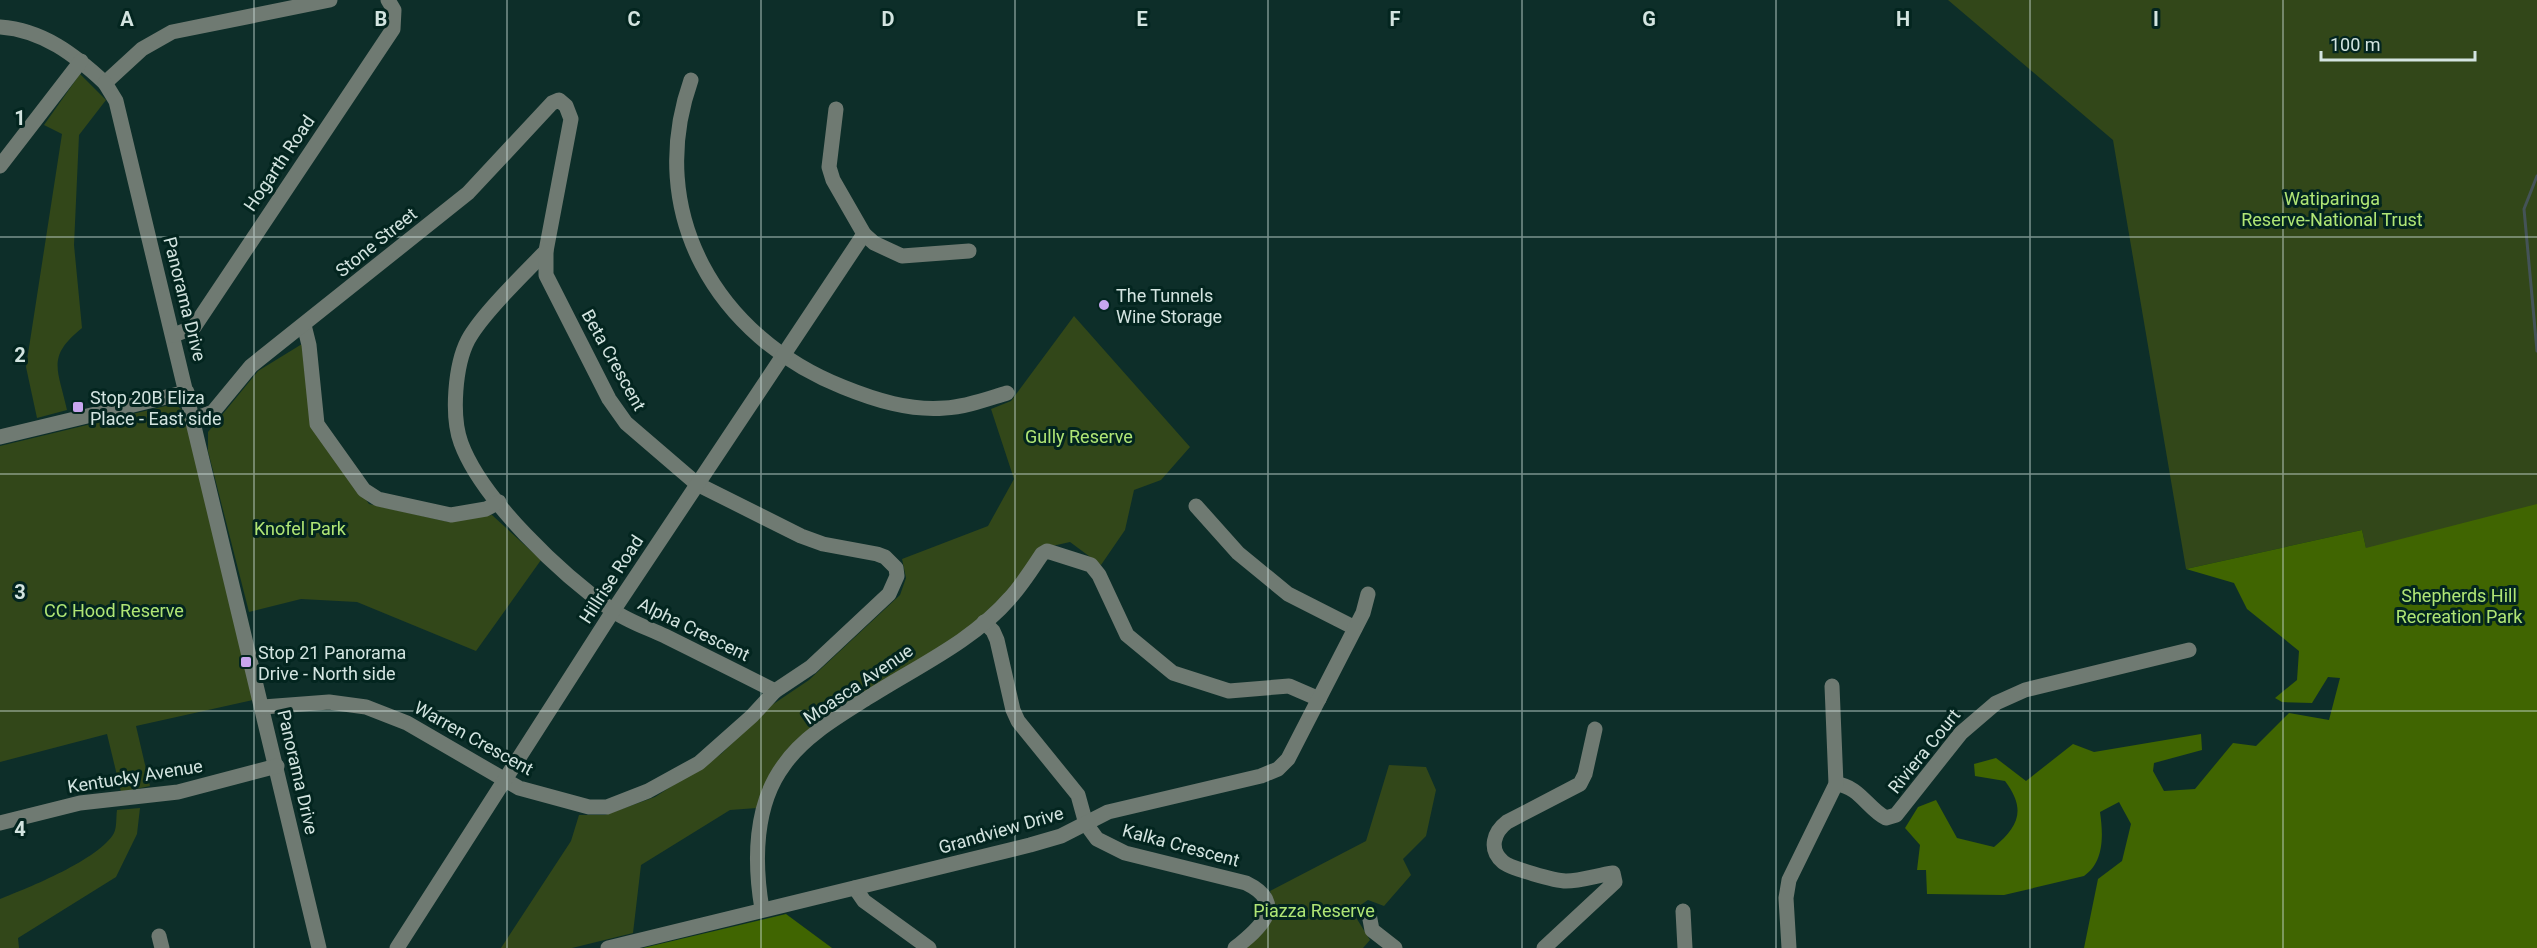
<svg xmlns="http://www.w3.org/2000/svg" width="2537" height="948" font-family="Roboto,sans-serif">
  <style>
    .green { fill: #324719 }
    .forest { fill: #406501 }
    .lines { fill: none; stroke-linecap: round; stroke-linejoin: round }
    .stream { stroke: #445357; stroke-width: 3 }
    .minor { stroke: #6f7a72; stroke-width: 15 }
    .grid { fill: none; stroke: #d3e4e0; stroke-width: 1.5; stroke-opacity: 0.55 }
    .poi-dot { fill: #c8a6ef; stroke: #03251f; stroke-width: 2 }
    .labels { text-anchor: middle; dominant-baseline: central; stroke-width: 6; stroke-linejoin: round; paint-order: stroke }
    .street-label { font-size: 18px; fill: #d3e4e0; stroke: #03251f }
    .park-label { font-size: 18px; fill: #b0e675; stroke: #03251f }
    .poi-label { font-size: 18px; fill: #d3e4e0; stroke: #03251f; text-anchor: start }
    .grid-label { font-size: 20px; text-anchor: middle; font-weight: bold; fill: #d3e4e0; stroke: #03251f; stroke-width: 6; stroke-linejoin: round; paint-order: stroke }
  </style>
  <rect width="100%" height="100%" fill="#0d2e29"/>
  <g class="green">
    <polygon points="1948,0 2537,0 2537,948 2366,548 2362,530 2186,569 2113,140"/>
    <path d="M80,74L106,100L79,135L74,245L82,328C46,357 58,369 67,410L37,418L26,367L62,134L44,125Z"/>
    <polygon points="1074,316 1190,447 1161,480 1134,490 1125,530 1101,565 1070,542 1039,549 1025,574 965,633 811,728 757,808 730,810 641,865 633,933 572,948 501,948 571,841 579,815 605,815 655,797 721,754 769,707 809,680 900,595 906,578 902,559 988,526 1014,479 991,409 1011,401"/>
    <polygon points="302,344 310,420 369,504 449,522 492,515 541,560 476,651 357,602 301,599 249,612 208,451 208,432 258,371"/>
    <polygon points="174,404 184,411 253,700 136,726 150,786 121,792 107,734 0,762 0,446"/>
    <path d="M1389,765L1426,767L1436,790L1426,836L1403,859L1411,875L1384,906L1368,900L1352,911L1370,940L1363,948H1244C1265,932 1281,920 1270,891L1366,841Z"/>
    <path d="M140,808L137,834L116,877L18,938L19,948H0V899C28,888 100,859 114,833C117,827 116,816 117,810Z"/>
  </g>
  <g class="forest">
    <path d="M2537,504V948H2084L2098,879L2122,861L2131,824L2119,802L2100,812C2103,833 2105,862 2084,876L2004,895L1927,894L1926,870H1917L1920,845L1905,828L1918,807L1936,800L1957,838L1994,847C2018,827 2027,810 2005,781L1975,776L1974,764L1996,758L2026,781L2073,744L2094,752L2201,734L2202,750L2154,763L2153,771L2164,791L2195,789L2233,743L2256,746L2289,713L2329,720L2340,678L2328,677L2312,703L2282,702L2275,698L2297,680L2299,651L2247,609L2234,583L2186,569L2362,530L2366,548Z"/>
    <polygon points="786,914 832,948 643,948"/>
  </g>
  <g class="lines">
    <polyline class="stream" points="2537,176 2524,209 2537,351"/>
    <g class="minor">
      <path d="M0,27C43,30 75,55 105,83L142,49L172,32L330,0"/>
      <path d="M691,80C644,213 717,337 843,387C875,400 910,411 945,408C966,407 987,399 1007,393"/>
      <polyline points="105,83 116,101 319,948"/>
      <polyline points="836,109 829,167 833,180 864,234 874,243 902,256 969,251"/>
      <polyline points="0,166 81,61"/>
      <path d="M546,251C524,274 482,314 468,340C455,365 451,416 461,443C482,500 562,575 612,610C627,621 648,628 665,636C701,654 738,672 775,691"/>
      <polyline points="304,325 309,345 317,424 364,490 378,499 451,515 486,509 499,502"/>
      <polyline points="174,335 194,327 393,29 394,10 388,0"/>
      <polyline points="194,419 213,412 251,366 468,193 552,103 559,100 566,106 571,119 546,251 546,275 609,399 626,423 697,484 801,536 823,544 877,554 885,557 896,568 897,576 889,594 811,667 775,691 752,716 699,763 648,791 607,807 589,807 519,788 407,723 366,707 329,702 263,707"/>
      <polyline points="0,437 187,392"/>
      <polyline points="1196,506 1238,553 1288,594 1355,628"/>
      <path d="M984,622L993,631L997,640L1013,710L1018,721L1078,795L1086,824L1097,839L1125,853L1246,883C1289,904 1259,929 1235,948"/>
      <path d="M1836,784C1859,786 1868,809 1886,818L1896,815L1961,733L1996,703L2025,690L2189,650"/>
      <polyline points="0,823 80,803 178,792 277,766"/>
      <polyline points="855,888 864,901 929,948"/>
      <path d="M762,909C754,862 754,805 784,765C804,736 839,716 869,697C916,667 973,641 1010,598C1022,585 1032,569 1042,554L1047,551L1091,565L1099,575L1127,635L1173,673L1229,691L1289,686L1319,699"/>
      <polyline points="1683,911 1685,948"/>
      <polyline points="1369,914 1372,930 1395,948"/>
      <polyline points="159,936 162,948"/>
      <polyline points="397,948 613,611 864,234"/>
      <polyline points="608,948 1030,845 1061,836 1108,812 1261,776 1278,769 1288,759 1363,613 1368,594"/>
      <path d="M1544,948L1615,882L1613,873C1598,875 1581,881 1566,881C1555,881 1510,868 1503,862C1488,849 1494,832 1507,822L1580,784L1585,774L1595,729"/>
      <polyline points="1789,948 1786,898 1789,880 1836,784 1832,686"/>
    </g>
  </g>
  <path class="grid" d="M254,0V948M507,0V948M761,0V948M1015,0V948M1268,0V948M1522,0V948M1776,0V948M2030,0V948M2283,0V948M0,237H2537M0,474H2537M0,711H2537"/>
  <g class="poi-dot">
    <circle cx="1104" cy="305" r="6"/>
    <rect x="72" y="401" width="12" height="12" rx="3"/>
    <rect x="240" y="656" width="12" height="12" rx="3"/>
  </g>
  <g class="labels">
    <g class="street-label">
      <text transform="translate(279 163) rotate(-56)">Hogarth Road</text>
      <text transform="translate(376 242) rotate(-39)">Stone Street</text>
      <text transform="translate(185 299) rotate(76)">Panorama Drive</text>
      <text transform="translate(614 360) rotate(61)">Beta Crescent</text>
      <text transform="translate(611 579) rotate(-57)">Hillrise Road</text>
      <text transform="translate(694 629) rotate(26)">Alpha Crescent</text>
      <text transform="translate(858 684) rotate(-34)">Moasca Avenue</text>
      <text transform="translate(474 738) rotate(29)">Warren Crescent</text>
      <text transform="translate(1924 751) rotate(-51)">Riviera Court</text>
      <text transform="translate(298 772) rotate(77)">Panorama Drive</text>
      <text transform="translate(135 776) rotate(-9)">Kentucky Avenue</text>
      <text transform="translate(1001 830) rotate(-16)">Grandview Drive</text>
      <text transform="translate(1181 845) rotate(15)">Kalka Crescent</text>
    </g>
    <g class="park-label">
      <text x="2332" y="198">Watiparinga<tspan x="2332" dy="21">Reserve-National Trust</tspan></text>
      <text x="1079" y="436">Gully Reserve</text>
      <text x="300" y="528">Knofel Park</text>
      <text x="2459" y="595">Shepherds Hill<tspan x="2459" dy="21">Recreation Park</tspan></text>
      <text x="114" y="610">CC Hood Reserve</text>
      <text x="1314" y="910">Piazza Reserve</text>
    </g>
    <g class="poi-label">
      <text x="1116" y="295">The Tunnels<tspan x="1116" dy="21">Wine Storage</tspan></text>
      <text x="90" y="397">Stop 20B Eliza<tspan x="90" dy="21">Place - East side</tspan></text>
      <text x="258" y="652">Stop 21 Panorama<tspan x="258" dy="21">Drive - North side</tspan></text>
    </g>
  </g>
  <g class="grid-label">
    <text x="127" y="26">A</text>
    <text x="381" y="26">B</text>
    <text x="634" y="26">C</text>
    <text x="888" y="26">D</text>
    <text x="1142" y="26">E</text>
    <text x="1395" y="26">F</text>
    <text x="1649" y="26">G</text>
    <text x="1903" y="26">H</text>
    <text x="2156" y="26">I</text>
    <text x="20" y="125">1</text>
    <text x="20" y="362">2</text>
    <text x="20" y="599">3</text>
    <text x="20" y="836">4</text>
  </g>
  <path d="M2321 51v9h154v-9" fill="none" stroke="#d3e4e0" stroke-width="3"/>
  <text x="2330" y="51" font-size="18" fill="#d3e4e0" stroke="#03251f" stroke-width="4.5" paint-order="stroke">100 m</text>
</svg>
